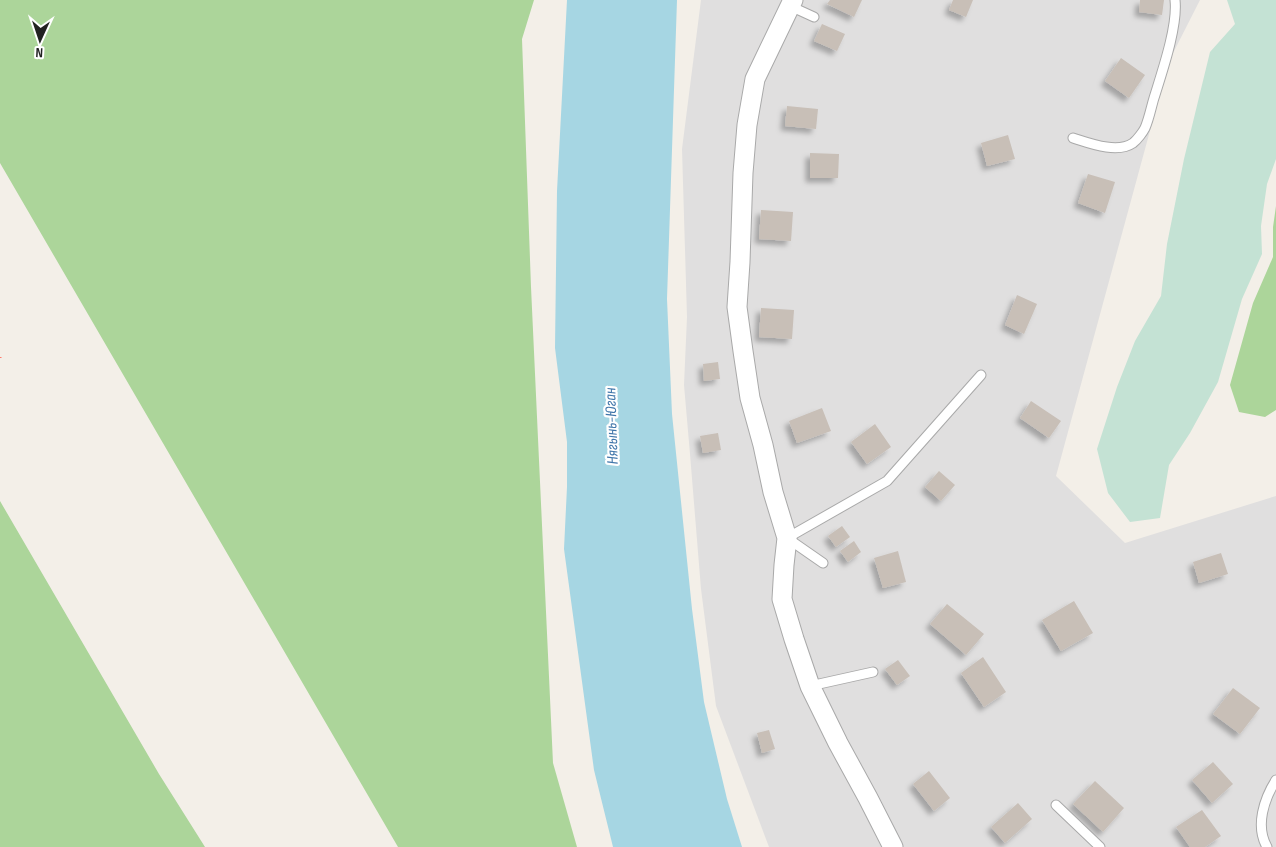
<svg xmlns="http://www.w3.org/2000/svg" width="1276" height="847" font-family="'Sofia Sans Condensed',sans-serif">
  <style>
    .residential { fill: #e0dfdf }
    .forest { fill: #acd59a }
    .wetland { fill: #c4e2d4 }
    .water { fill: #a6d6e3 }
    .building { fill: #c8bfb7; filter: url(#shadow) }
    .lines { fill: none; stroke-linecap: round; stroke-linejoin: round }
    .lane-casing { stroke: #a9a9a9; stroke-width: 11 }
    .street-casing { stroke: #a9a9a9; stroke-width: 21 }
    .path { stroke: #ff7a6d; stroke-width: 3; stroke-dasharray: 2.5 2.5; stroke-linecap: butt }
    .lane { stroke: #fff; stroke-width: 9 }
    .street { stroke: #fff; stroke-width: 19 }
    .labels { text-anchor: middle; dominant-baseline: central; stroke-width: 4.5; stroke-linejoin: round; paint-order: stroke }
    .water-label { font-size: 16px; font-style: italic; fill: #4076aa; stroke: #fff }
  </style>
  <defs>
    <filter id="shadow"><feDropShadow dx="-4.5" dy="4.5" stdDeviation="2.5" flood-color="#0004"/></filter>
  </defs>
  <rect width="100%" height="100%" fill="#f3efe8"/>
  <polygon class="residential" points="701,0 1200,0 1169,61 1056,476 1125,543 1276,496 1276,847 769,847 716,706 701,589 690,454 684,385 687,317 682,149"/>
  <g class="forest">
    <polygon points="0,0 534,0 522,39 531,287 553,763 577,847 398,847 0,163"/>
    <polygon points="1276,206 1276,410 1265,417 1239,412 1230,385 1253,303 1273,257 1273,227"/>
    <polygon points="0,501 159,774 205,847 0,847"/>
  </g>
  <polygon class="wetland" points="1227,0 1276,0 1276,159 1267,184 1261,226 1262,254 1242,299 1218,382 1190,433 1169,465 1160,518 1130,522 1108,493 1097,449 1117,387 1135,341 1161,296 1167,244 1184,159 1210,52 1235,24"/>
  <polygon class="water" points="567,0 677,0 667,299 672,414 692,609 704,702 727,799 742,847 613,847 594,770 564,549 567,487 567,442 555,348 557,191"/>
  <g class="building">
    <polygon points="830,0 862,0 854,17 827,4"/>
    <polygon points="953,0 973,0 966,17 949,10"/>
    <polygon points="1140,0 1164,0 1162,15 1139,12"/>
    <polygon points="822,24 845,34 837,51 814,41"/>
    <polygon points="1121,58 1145,75 1129,98 1105,81"/>
    <polygon points="787,106 818,109 816,129 785,126"/>
    <polygon points="1008,135 1015,159 987,166 981,143"/>
    <polygon points="810,153 839,154 838,178 810,178"/>
    <polygon points="1088,174 1115,182 1105,213 1078,203"/>
    <polygon points="761,210 793,212 791,241 759,239"/>
    <polygon points="1017,295 1037,304 1024,334 1005,325"/>
    <polygon points="761,308 794,310 792,339 759,337"/>
    <polygon points="718,362 720,379 704,381 703,364"/>
    <polygon points="1031,401 1061,421 1049,438 1020,418"/>
    <polygon points="822,408 831,431 797,443 789,421"/>
    <polygon points="875,424 891,447 867,464 851,442"/>
    <polygon points="718,433 721,450 703,453 700,436"/>
    <polygon points="939,471 955,485 941,501 925,487"/>
    <polygon points="842,526 850,537 836,547 828,536"/>
    <polygon points="854,541 861,552 848,562 840,551"/>
    <polygon points="898,551 906,582 883,588 874,558"/>
    <polygon points="1221,553 1228,574 1199,583 1193,562"/>
    <polygon points="1074,601 1093,633 1061,651 1042,620"/>
    <polygon points="947,604 984,634 966,655 930,624"/>
    <polygon points="983,657 1006,692 984,707 961,673"/>
    <polygon points="898,660 910,676 897,685 885,669"/>
    <polygon points="1233,688 1260,708 1240,734 1213,714"/>
    <polygon points="769,730 775,749 762,753 757,733"/>
    <polygon points="1213,762 1233,784 1212,803 1192,780"/>
    <polygon points="929,771 950,798 934,811 913,784"/>
    <polygon points="1095,781 1124,808 1103,832 1073,804"/>
    <polygon points="1018,803 1032,819 1005,843 991,827"/>
    <polygon points="1202,810 1221,836 1205,847 1190,847 1176,827"/>
  </g>
  <g class="lines">
    <g class="lane-casing">
      <g id="lane">
        <polyline points="790,6 814,17"/>
        <path d="M1073,138C1089,143 1117,154 1133,143C1137,140 1143,132 1145,128C1149,119 1151,108 1154,98C1162,72 1178,26 1175,0"/>
        <polyline points="823,563 787,538 887,481 981,375"/>
        <polyline points="810,686 873,672"/>
        <polyline points="1056,805 1100,847"/>
        <path d="M1267,847C1255,826 1264,799 1276,780"/>
      </g>
    </g>
    <g class="street-casing">
      <polyline id="street" points="793,0 755,79 747,125 743,173 740,262 737,307 743,351 750,398 763,445 773,492 787,538 784,565 782,599 794,639 810,686 838,743 868,798 893,847"/>
    </g>
    <polyline class="path" points="0,357 0,358"/>
    <use href="#lane" class="lane"/>
    <use href="#street" class="street"/>
  </g>
  <g class="labels">
    <g class="water-label">
      <text transform="translate(612 426) rotate(-92)">Нягынь-Юган</text>
    </g>
  </g>
  <g transform="translate(40 40) rotate(183)" stroke="#ffffff" stroke-width="4" paint-order="stroke">
  <path d="M0-4L9 19L0 12L-9 19Z" fill="#222222"/>
  <text y="-8" font-size="14" font-weight="bold" text-anchor="middle" fill="#222222">N</text>
  </g>
</svg>
